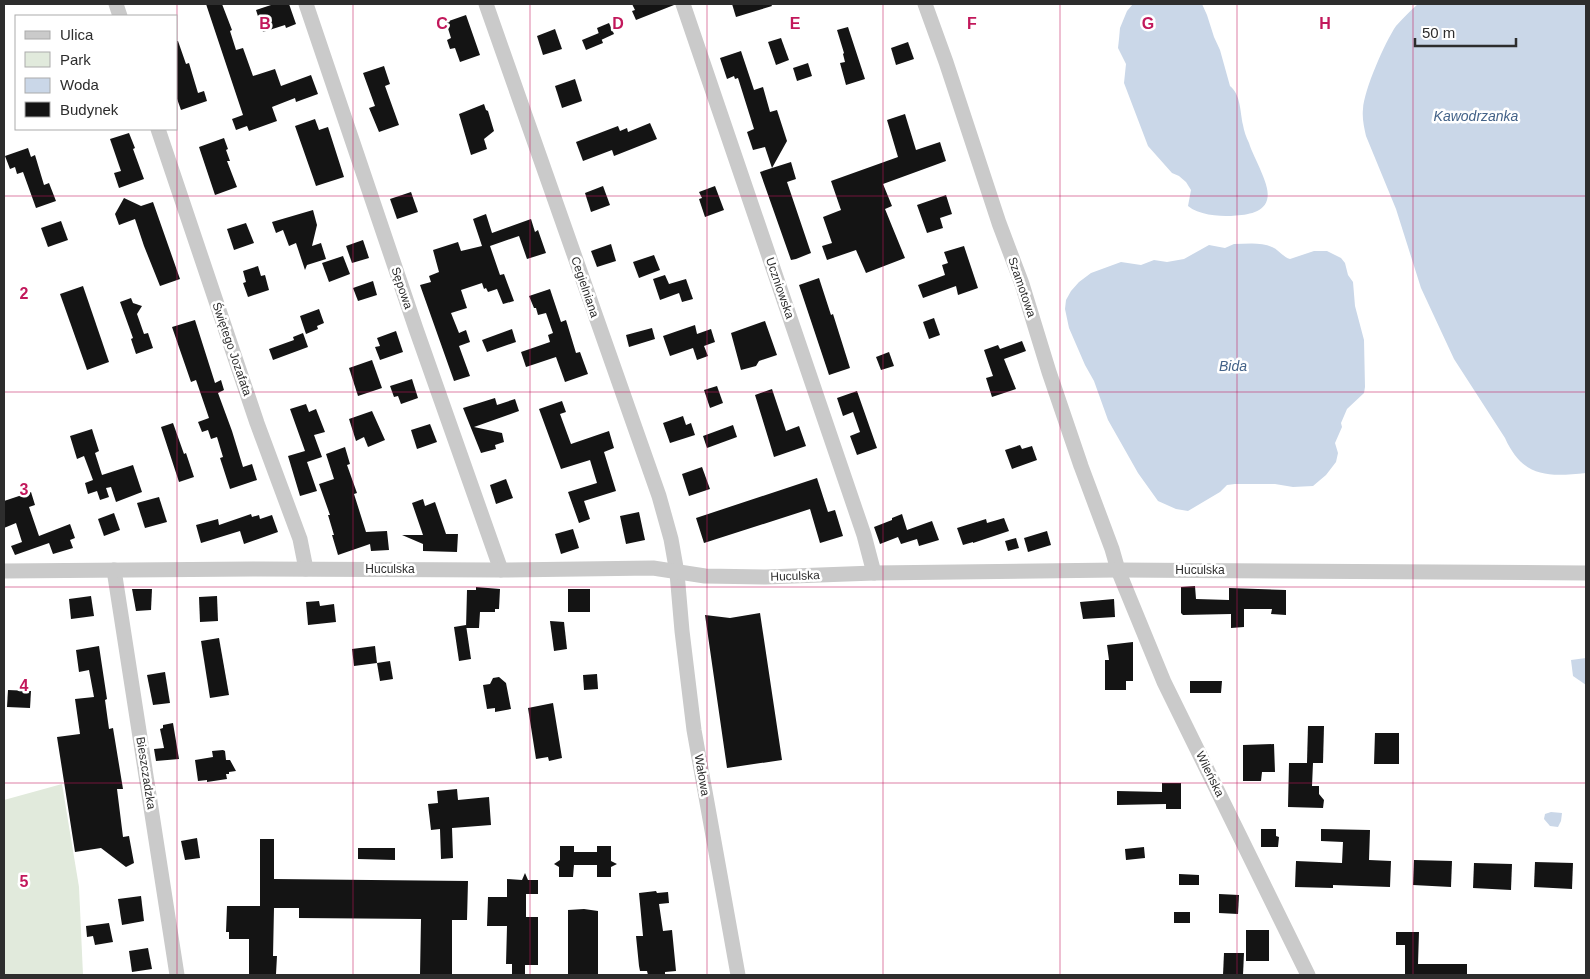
<svg xmlns="http://www.w3.org/2000/svg" width="1590" height="979" font-family="Helvetica,sans-serif">
  <style>
    .green { fill: #e1eadc }
    .water { fill: #cad7e8 }
    .building { fill: #141414 }
    .lines { fill: none; stroke-linecap: round; stroke-linejoin: round }
    .minor { stroke: #cacaca; stroke-width: 15 }
    .grid { fill: none; stroke: #c2185b; stroke-width: 1; stroke-opacity: 0.55 }
    .labels { text-anchor: middle; dominant-baseline: central; stroke-width: 5; stroke-linejoin: round; paint-order: stroke }
    .street-label { font-size: 12px; fill: #2d2d2d; stroke: #fff }
    .water-label { font-size: 14px; font-style: italic; fill: #436288; stroke: #fff }
    .grid-label { font-size: 16px; text-anchor: middle; font-weight: bold; fill: #c2185b; stroke: #fff; stroke-width: 5; stroke-linejoin: round; paint-order: stroke }
  </style>
  <rect width="100%" height="100%" fill="#fff"/>
  <polygon class="green" points="62,784 79,887 83,975 4,975 4,800"/>
  <g class="water">
    <path d="M1133,4H1202L1207,15L1214,37L1220,50L1230,86C1241,95 1240,112 1243,125C1244,131 1246,137 1249,143C1253,157 1272,187 1267,200C1263,214 1244,215 1231,216C1218,216 1198,215 1188,206L1191,190L1186,182L1179,176L1172,173L1148,146L1124,83L1126,64L1118,48L1119,39L1120,28L1127,11Z"/>
    <path d="M1418,4H1586V473C1548,477 1523,478 1505,438L1454,359L1421,288L1396,209L1366,136C1364,127 1362,118 1363,109C1364,90 1385,42 1396,26C1403,18 1410,11 1418,4Z"/>
    <path d="M1234,244C1247,244 1261,242 1272,247C1279,250 1283,257 1290,259L1314,251H1327L1341,258L1345,263L1348,275L1353,282L1355,306L1364,340L1365,387L1364,393L1347,409L1341,423L1342,427L1335,443L1338,453L1336,462L1326,475L1313,486L1293,487L1275,484H1235L1227,485L1220,492L1188,511L1176,509L1158,501L1138,473L1108,420L1094,381L1085,365L1069,328L1065,309L1066,300L1071,291L1079,282L1091,273L1121,262L1141,265L1154,260L1167,262L1184,259L1209,245L1225,248Z"/>
    <polygon points="1586,658 1586,685 1573,676 1571,660"/>
    <polygon points="1551,812 1562,813 1561,821 1558,827 1550,826 1544,819 1545,814"/>
  </g>
  <g class="building">
    <polygon points="206,4 222,4 232,30 230,31 236,50 243,48 253,76 275,69 281,86 311,75 318,94 296,102 295,98 272,107 277,121 249,131 247,126 236,130 232,119 243,115"/>
    <polygon points="274,4 289,4 296,24 286,28 285,25 263,32 256,10"/>
    <polygon points="632,4 674,4 674,5 636,20 632,11 635,10"/>
    <polygon points="732,4 771,4 772,6 736,17"/>
    <polygon points="466,15 480,55 460,62 455,48 450,49 447,40 451,38 446,22"/>
    <polygon points="609,23 614,34 601,40 597,28"/>
    <polygon points="848,27 865,79 846,85 840,63 845,62 843,54 844,53 837,30"/>
    <polygon points="555,29 562,49 543,55 537,36"/>
    <polygon points="599,33 603,43 586,50 582,40"/>
    <polygon points="781,38 789,60 776,65 768,42"/>
    <polygon points="176,41 178,41 186,64 189,63 198,93 204,91 207,101 181,110 176,96"/>
    <polygon points="908,42 914,59 896,65 891,48"/>
    <polygon points="741,51 754,90 763,87 770,112 777,110 787,141 772,168 791,162 796,179 787,182 811,253 796,259 791,260 760,172 772,168 765,147 753,150 747,132 754,129 738,78 735,79 734,76 727,79 720,58"/>
    <polygon points="808,63 812,76 797,81 793,68"/>
    <polygon points="384,66 390,84 385,86 399,125 379,132 369,108 375,106 363,73"/>
    <polygon points="575,79 582,101 562,108 555,86"/>
    <polygon points="484,104 486,110 488,111 494,131 484,139 487,149 471,155 459,114"/>
    <polygon points="905,114 916,150 940,142 946,161 883,184 892,206 885,209 905,258 866,273 856,250 827,260 822,246 832,243 823,217 841,210 831,181 898,157 887,120"/>
    <polygon points="315,119 319,130 328,127 344,177 316,186 295,126"/>
    <polygon points="650,123 657,139 614,156 612,150 583,161 576,142 618,126 620,131 627,128 628,132"/>
    <polygon points="129,133 135,148 133,149 144,179 119,188 114,173 121,171 110,139"/>
    <polygon points="224,138 228,149 226,150 230,161 227,161 237,187 215,195 199,147"/>
    <polygon points="28,148 31,157 35,155 44,185 49,183 56,201 36,208 23,172 17,174 15,167 10,169 5,156"/>
    <polygon points="603,186 610,205 591,212 585,193"/>
    <polygon points="715,186 724,210 705,217 699,199 702,198 699,192"/>
    <polygon points="411,192 418,212 397,219 390,199"/>
    <polygon points="946,195 952,214 940,218 943,228 927,233 917,205"/>
    <polygon points="124,198 141,206 153,202 180,279 160,286 144,246 135,219 119,225 115,214"/>
    <polygon points="313,210 317,225 312,246 321,243 326,259 307,265 305,270 296,243 289,246 283,230 276,233 272,222"/>
    <polygon points="486,214 492,233 531,219 535,232 538,230 546,253 527,259 519,236 490,246 500,275 504,274 514,301 503,304 497,289 488,292 486,288 484,289 482,283 461,290 467,308 451,313 459,333 466,330 470,342 459,346 470,376 454,381 420,285 431,282 429,276 439,272 433,250 458,242 461,251 482,246 473,219"/>
    <polygon points="61,221 68,240 48,247 41,228"/>
    <polygon points="246,223 254,243 234,250 227,229"/>
    <polygon points="363,240 369,258 352,263 346,246"/>
    <polygon points="611,244 616,261 597,267 591,251"/>
    <polygon points="964,246 978,288 958,295 956,286 923,298 918,285 945,275 942,265 948,263 944,252"/>
    <polygon points="654,255 660,270 639,278 633,262"/>
    <polygon points="343,256 350,274 329,282 322,263"/>
    <polygon points="258,266 261,276 265,275 269,290 248,297 243,283 246,282 243,271"/>
    <polygon points="665,275 669,284 686,279 693,299 682,302 679,293 660,300 653,279"/>
    <polygon points="819,278 831,315 833,314 850,368 829,375 799,285"/>
    <polygon points="373,281 377,295 358,301 353,288"/>
    <polygon points="83,286 109,362 87,370 60,294"/>
    <polygon points="550,289 561,322 566,320 576,353 580,352 588,374 565,382 556,357 526,367 521,352 550,342 548,335 553,333 546,313 538,315 536,308 534,308 529,296"/>
    <polygon points="131,298 133,303 142,306 137,314 144,334 148,333 153,348 136,354 131,339 133,338 120,302"/>
    <polygon points="319,309 324,323 317,326 318,329 306,334 300,316"/>
    <polygon points="934,318 940,335 929,339 923,322"/>
    <polygon points="195,320 215,383 221,380 224,390 218,393 232,431 243,467 252,464 257,480 230,489 220,458 223,457 217,437 211,439 208,430 202,432 198,422 209,418 196,380 191,382 172,327"/>
    <polygon points="765,321 777,355 759,361 756,366 741,370 731,333"/>
    <polygon points="695,325 697,334 711,329 715,342 704,346 708,356 697,360 693,348 670,356 663,336"/>
    <polygon points="652,328 655,339 629,347 626,335"/>
    <polygon points="512,329 516,342 487,352 482,340"/>
    <polygon points="396,331 403,352 380,360 375,347 380,346 377,338"/>
    <polygon points="303,333 308,347 273,360 269,349 294,340 293,337"/>
    <polygon points="1022,341 1026,351 1004,359 1016,389 992,397 986,378 993,376 984,350 998,345 1000,349"/>
    <polygon points="889,352 894,366 881,370 876,357"/>
    <polygon points="372,360 382,388 358,396 349,368"/>
    <polygon points="412,379 418,398 401,404 398,396 394,397 390,386"/>
    <polygon points="717,386 723,403 710,408 704,390"/>
    <polygon points="772,389 786,431 799,426 806,446 774,457 755,395"/>
    <polygon points="857,391 877,448 857,455 850,436 860,432 853,412 843,416 837,398"/>
    <polygon points="495,398 497,405 515,399 519,411 474,427 502,433 504,442 495,445 496,449 481,453 463,408"/>
    <polygon points="562,401 566,412 560,414 571,444 609,431 614,448 604,452 616,491 584,501 590,519 579,523 568,492 597,483 590,460 561,469 539,409"/>
    <polygon points="306,404 309,412 316,409 325,432 314,435 322,457 307,462 317,491 300,496 288,456 305,451 290,409"/>
    <polygon points="372,411 385,440 368,447 364,437 356,441 349,419"/>
    <polygon points="683,416 686,425 691,423 695,435 670,443 663,423"/>
    <polygon points="173,423 184,454 186,453 194,477 179,482 161,427"/>
    <polygon points="430,424 437,442 417,449 411,430"/>
    <polygon points="733,425 737,437 707,448 703,436"/>
    <polygon points="92,429 99,451 95,453 102,475 133,465 142,492 116,502 111,487 106,488 109,497 100,500 97,491 88,494 85,483 93,480 84,456 77,459 70,436"/>
    <polygon points="1020,445 1022,449 1032,446 1037,460 1012,469 1005,450"/>
    <polygon points="345,447 350,464 347,465 357,493 354,494 366,532 387,531 389,550 371,551 370,544 338,555 332,535 334,535 328,515 330,515 319,484 334,479 326,454"/>
    <polygon points="702,467 710,489 689,496 682,474"/>
    <polygon points="817,478 828,512 835,510 843,536 820,543 810,509 704,543 696,518"/>
    <polygon points="506,479 513,498 496,504 490,485"/>
    <polygon points="31,492 35,505 29,507 39,536 70,524 75,538 70,540 73,548 53,554 49,543 15,555 11,546 22,542 16,523 4,528 4,501"/>
    <polygon points="159,497 167,522 145,528 137,503"/>
    <polygon points="423,499 425,506 435,502 446,534 458,534 457,552 423,551 423,544 402,535 423,535 412,503"/>
    <polygon points="639,512 645,540 626,544 620,516"/>
    <polygon points="114,513 120,530 104,536 98,519"/>
    <polygon points="251,514 252,517 259,515 260,519 272,515 278,532 244,544 240,531 201,543 196,525 218,519 219,525"/>
    <polygon points="902,514 907,530 932,521 939,540 919,546 917,539 901,544 898,537 880,544 874,527 892,520 892,518"/>
    <polygon points="1004,518 1009,531 973,543 973,542 963,545 957,528 986,519 987,523"/>
    <polygon points="573,529 579,548 561,554 555,534"/>
    <polygon points="1047,531 1051,545 1028,552 1024,538"/>
    <polygon points="1016,538 1019,548 1008,551 1005,541"/>
    <polygon points="1195,586 1196,599 1229,600 1229,588 1286,590 1286,615 1271,614 1272,609 1244,609 1244,627 1231,628 1231,614 1183,615 1181,613 1181,587"/>
    <polygon points="476,587 500,589 499,609 495,609 495,612 480,612 479,628 466,628 467,590 476,590"/>
    <polygon points="132,589 152,589 151,610 136,611"/>
    <rect x="568" y="589" width="22" height="23"/>
    <polygon points="91,596 94,616 71,619 69,599"/>
    <polygon points="217,596 218,621 200,622 199,597"/>
    <polygon points="1114,599 1115,617 1083,619 1080,602"/>
    <polygon points="319,601 320,606 334,604 336,622 308,625 306,602"/>
    <polygon points="760,613 782,760 727,768 705,615 730,618"/>
    <polygon points="550,621 564,622 567,649 554,651"/>
    <polygon points="466,625 471,659 459,661 454,627"/>
    <polygon points="219,638 229,695 210,698 201,641"/>
    <polygon points="1133,642 1133,681 1126,681 1126,690 1105,690 1105,660 1109,660 1107,645"/>
    <polygon points="99,646 107,699 105,700 109,729 113,728 123,789 117,789 123,837 129,836 134,863 126,867 101,848 75,852 57,737 80,734 75,699 94,697 89,670 79,672 76,650"/>
    <polygon points="375,646 377,663 354,666 352,649"/>
    <polygon points="390,661 393,679 380,681 377,663"/>
    <polygon points="165,672 170,703 153,705 147,675"/>
    <polygon points="597,674 598,689 584,690 583,675"/>
    <polygon points="499,677 506,683 511,709 495,712 495,708 487,709 483,685 490,684 493,678"/>
    <polygon points="1190,681 1222,681 1221,693 1190,693"/>
    <polygon points="8,690 31,691 30,708 7,707"/>
    <polygon points="553,703 562,758 549,761 548,757 536,759 528,708"/>
    <polygon points="173,723 179,759 156,761 154,749 164,748 160,729 163,728 163,725"/>
    <polygon points="1308,726 1324,726 1323,763 1307,763"/>
    <polygon points="1375,733 1399,733 1399,764 1374,764"/>
    <polygon points="1274,744 1275,772 1262,772 1261,781 1243,781 1243,745"/>
    <polygon points="223,750 225,751 226,760 230,760 236,771 229,772 229,774 226,774 227,779 207,782 207,780 198,781 195,760 213,757 212,751"/>
    <polygon points="1289,763 1313,763 1312,786 1319,786 1319,794 1324,800 1323,808 1288,807"/>
    <polygon points="1162,783 1181,783 1181,809 1166,809 1166,804 1117,805 1117,791 1162,792"/>
    <polygon points="457,789 458,800 489,797 491,825 452,828 453,858 441,859 440,829 431,830 428,804 438,803 437,791"/>
    <polygon points="1261,829 1276,829 1276,836 1279,837 1278,847 1261,847"/>
    <polygon points="1321,829 1370,830 1369,860 1391,861 1390,887 1333,885 1333,888 1295,887 1296,861 1342,863 1343,842 1321,841"/>
    <polygon points="197,838 200,858 185,860 181,841"/>
    <polygon points="260,839 274,839 274,879 468,881 467,920 452,920 452,975 420,975 421,919 299,918 299,908 274,908 273,956 277,956 276,974 274,974 274,975 249,975 249,939 229,939 229,932 226,932 227,906 260,906"/>
    <polygon points="560,846 574,846 574,852 597,852 597,846 611,846 611,861 617,864 611,867 611,877 597,877 597,865 574,865 573,877 559,877 559,867 554,864 560,860"/>
    <polygon points="1144,847 1145,858 1126,860 1125,849"/>
    <polygon points="358,848 395,848 395,860 358,859"/>
    <polygon points="1414,860 1452,861 1451,887 1413,885"/>
    <polygon points="1535,862 1573,863 1572,889 1534,887"/>
    <polygon points="1474,863 1512,864 1511,890 1473,888"/>
    <polygon points="525,873 528,880 538,880 538,894 526,894 526,917 538,917 538,965 525,965 525,975 512,975 512,964 506,964 507,926 487,926 488,897 507,897 507,879 522,880"/>
    <polygon points="1179,874 1199,875 1199,885 1179,885"/>
    <polygon points="656,891 657,893 668,892 669,903 659,904 663,931 672,930 676,971 665,972 665,975 648,975 647,971 640,971 639,966 636,936 643,936 639,893"/>
    <polygon points="1219,894 1239,895 1238,914 1219,913"/>
    <polygon points="141,896 144,921 122,925 118,899"/>
    <polygon points="584,909 598,911 598,975 568,975 568,910"/>
    <rect x="1174" y="912" width="16" height="11"/>
    <polygon points="109,923 113,942 95,945 93,936 87,937 86,926"/>
    <rect x="1246" y="930" width="23" height="31"/>
    <polygon points="1396,932 1419,932 1418,964 1467,964 1467,975 1405,975 1405,945 1396,945"/>
    <polygon points="148,948 152,969 132,972 129,951"/>
    <polygon points="1224,953 1244,953 1243,975 1223,975"/>
  </g>
  <g class="lines">
    <g class="minor">
      <polyline points="116,4 120,16"/>
      <polyline points="306,4 416,329 501,570"/>
      <polyline points="486,4 659,496 671,539 677,573 682,631 694,730 738,975"/>
      <polyline points="683,4 864,535 874,573"/>
      <polyline points="925,4 946,62 999,223 1022,284 1049,372 1081,466 1112,549 1118,570 1164,682 1308,975"/>
      <polyline points="158,129 257,423 300,539 306,569"/>
      <polyline points="114,570 177,975"/>
      <polyline points="4,571 253,569 501,570 653,568 705,576 766,577 874,573 1118,570 1586,573"/>
    </g>
  </g>
  <path class="grid" d="M177,4V975M353,4V975M530,4V975M707,4V975M883,4V975M1060,4V975M1237,4V975M1413,4V975M4,196H1586M4,392H1586M4,587H1586M4,783H1586"/>
  <g class="labels">
    <g class="street-label">
      <text transform="translate(585 287) rotate(71)">Cegielniana</text>
      <text transform="translate(1022 287) rotate(71)">Szamotowa</text>
      <text transform="translate(402 288) rotate(71)">Sępowa</text>
      <text transform="translate(780 288) rotate(71)">Uczniowska</text>
      <text transform="translate(232 349) rotate(71)">Świętego Jozafata</text>
      <text x="390" y="569">Huculska</text>
      <text x="1200" y="570">Huculska</text>
      <text transform="translate(795 576) rotate(-2)">Huculska</text>
      <text transform="translate(146 773) rotate(81)">Bieszczadzka</text>
      <text transform="translate(1210 774) rotate(64)">Wileńska</text>
      <text transform="translate(702 775) rotate(80)">Wałowa</text>
    </g>
    <g class="water-label">
      <text x="1476" y="116">Kawodrzanka</text>
      <text x="1233" y="366">Bida</text>
    </g>
  </g>
  <g class="grid-label">
    <text x="265" y="29">B</text>
    <text x="442" y="29">C</text>
    <text x="618" y="29">D</text>
    <text x="795" y="29">E</text>
    <text x="972" y="29">F</text>
    <text x="1148" y="29">G</text>
    <text x="1325" y="29">H</text>
    <text x="24" y="299">2</text>
    <text x="24" y="495">3</text>
    <text x="24" y="691">4</text>
    <text x="24" y="887">5</text>
  </g>
  <rect width="1590" height="979" fill="none" stroke="#2d2d2d" stroke-width="10"/>
  <rect x="15" y="15" width="162" height="115" fill="#ffffff" stroke="#ababab"/>
  <rect x="25" y="31" width="25" height="8" fill="#cacaca" stroke="#ababab"/>
  <text x="60" y="40" font-size="15" fill="#2d2d2d">Ulica</text>
  <rect x="25" y="52" width="25" height="15" fill="#e1eadc" stroke="#ababab"/>
  <text x="60" y="65" font-size="15" fill="#2d2d2d">Park</text>
  <rect x="25" y="78" width="25" height="15" fill="#cad7e8" stroke="#ababab"/>
  <text x="60" y="90" font-size="15" fill="#2d2d2d">Woda</text>
  <rect x="25" y="102" width="25" height="15" fill="#141414" stroke="#ababab"/>
  <text x="60" y="115" font-size="15" fill="#2d2d2d">Budynek</text>
  <path d="M1415 38v8h101v-8" fill="none" stroke="#2d2d2d" stroke-width="2.5"/>
  <text x="1422" y="38" font-size="15" fill="#2d2d2d" stroke="#ffffff" stroke-width="4" paint-order="stroke">50 m</text>
</svg>
